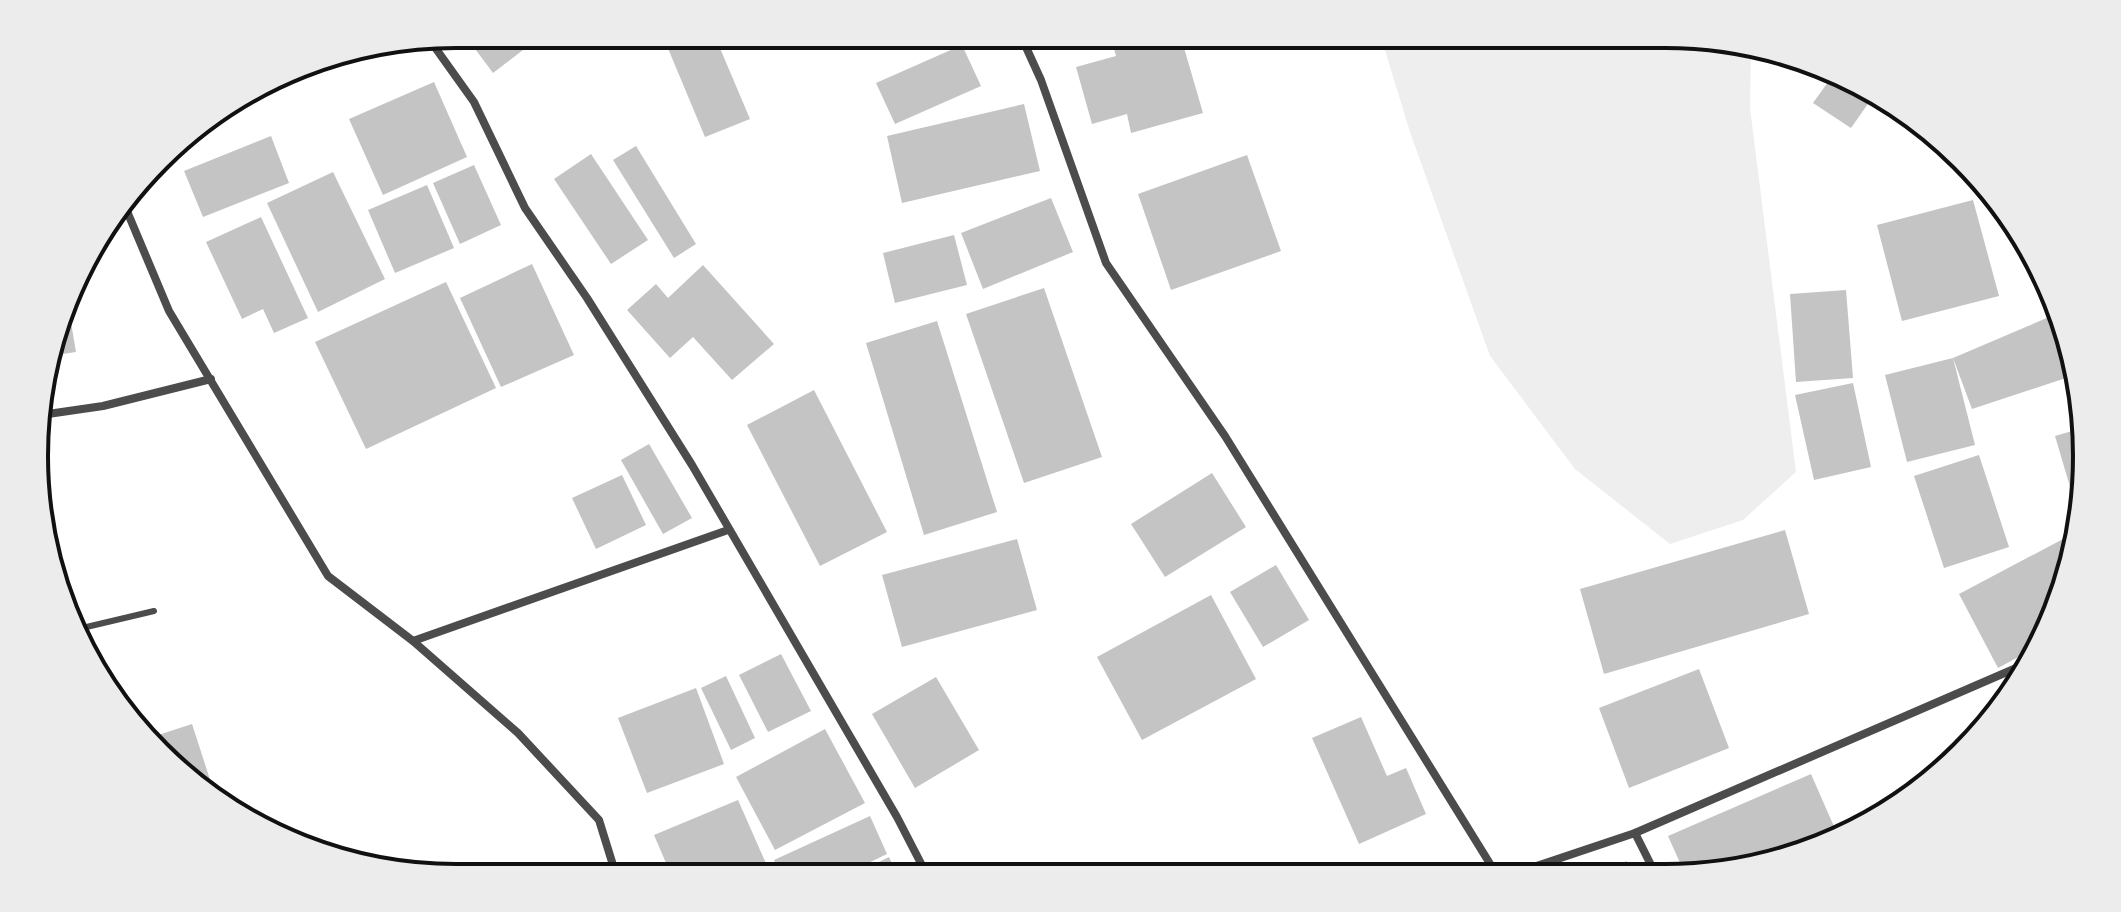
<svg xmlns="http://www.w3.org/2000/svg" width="2121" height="912" font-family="'Playfair Display',serif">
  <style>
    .green { fill: #eee }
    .building { fill: #c4c4c4 }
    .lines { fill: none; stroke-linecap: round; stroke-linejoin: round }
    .service { stroke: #4c4c4c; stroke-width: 6 }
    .minor { stroke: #4c4c4c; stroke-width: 8 }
    .rim { fill: none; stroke: #111; stroke-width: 4 }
  </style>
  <rect width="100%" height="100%" fill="#fff"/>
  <polygon class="green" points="1380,34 1665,34 1751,48 1750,108 1796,472 1743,520 1670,544 1575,469 1490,356 1410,132"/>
  <g class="building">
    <polygon points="464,34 538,34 540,37 493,73"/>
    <polygon points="662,34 714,34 750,119 705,137"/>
    <polygon points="1110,34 1180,34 1203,113 1131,133 1127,114 1092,124 1076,67 1116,56"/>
    <polygon points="962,45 981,86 895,124 876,83"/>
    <polygon points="1833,75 1872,98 1851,128 1813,103"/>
    <polygon points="434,82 467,157 383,195 349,119"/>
    <polygon points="1024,104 1040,171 902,203 887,136"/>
    <polygon points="271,136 289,183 203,217 184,171"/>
    <polygon points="636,146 696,244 674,258 613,160"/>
    <polygon points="591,154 648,240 611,264 554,179"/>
    <polygon points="1247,155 1281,251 1171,290 1138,194"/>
    <polygon points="474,165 501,225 460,244 433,183"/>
    <polygon points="333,172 385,279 318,312 267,203"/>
    <polygon points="427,185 454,248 395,273 368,210"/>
    <polygon points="1051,198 1073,252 983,289 961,233"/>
    <polygon points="1973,200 1999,296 1902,321 1877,225"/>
    <polygon points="261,217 308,318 274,333 263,309 242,319 206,242"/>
    <polygon points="954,235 967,285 895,303 883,253"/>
    <polygon points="532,264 574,355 501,387 460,298"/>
    <polygon points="703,265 774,344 732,380 693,337 670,358 627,310 656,284 668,298"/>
    <polygon points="446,282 496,388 366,449 315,342"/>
    <polygon points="1044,288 1102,457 1024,483 966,314"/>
    <polygon points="1846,290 1853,378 1796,382 1790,294"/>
    <polygon points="68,305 76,352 49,356"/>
    <polygon points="2056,314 2072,376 1972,409 1953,358"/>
    <polygon points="937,321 997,512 924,535 866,343"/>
    <polygon points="1953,358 1975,445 1907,462 1885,375"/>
    <polygon points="1853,383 1871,467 1814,480 1795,395"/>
    <polygon points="814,390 887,532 820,566 747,425"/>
    <polygon points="2086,427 2086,429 2076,507 2055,436"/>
    <polygon points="649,444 692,518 663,534 621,460"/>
    <polygon points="1979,455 2009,547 1944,568 1914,476"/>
    <polygon points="1212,473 1246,527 1165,577 1131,524"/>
    <polygon points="622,475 646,525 596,549 572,498"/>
    <polygon points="1785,530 1809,614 1604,674 1580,589"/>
    <polygon points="1017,539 1037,610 902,647 882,575"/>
    <polygon points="2063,539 2070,552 2064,592 2037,647 1998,668 1959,594"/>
    <polygon points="1276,565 1309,620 1263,647 1230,592"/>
    <polygon points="1211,595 1256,679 1142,740 1097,657"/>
    <polygon points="781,654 811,711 768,732 739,675"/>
    <polygon points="1699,669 1729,748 1629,788 1599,708"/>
    <polygon points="726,676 755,738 731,750 701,688"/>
    <polygon points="936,677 979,750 915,788 872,714"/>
    <polygon points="696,688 724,764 647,793 618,718"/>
    <polygon points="1361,717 1387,776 1406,768 1426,814 1359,844 1312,738"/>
    <polygon points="192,724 215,795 178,774 149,738"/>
    <polygon points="825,729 865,803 775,850 736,777"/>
    <polygon points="1811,774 1839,838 1827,846 1721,874 1685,874 1668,836"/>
    <polygon points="738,800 772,877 672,877 654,835"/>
    <polygon points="870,816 887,854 839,877 782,877 774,860"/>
    <polygon points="889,857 898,877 848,877"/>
    <polygon points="1627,861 1631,875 1591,875 1591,874"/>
  </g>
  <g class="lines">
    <polyline class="service" points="78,629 154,611"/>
    <g class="minor">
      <polyline points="1020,34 1041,80 1106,263 1225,436 1497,875"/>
      <polyline points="429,39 474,102 525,208 587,298 692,465 897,817 928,877"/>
      <polyline points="124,204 169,311 328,576 413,641 518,733 599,820 617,878"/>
      <polyline points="41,415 103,406 211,379"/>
      <polyline points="413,641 728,530"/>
      <polyline points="1635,833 1656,875"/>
      <polyline points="1510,875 1635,833 2030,662"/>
    </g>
  </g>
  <path d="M0 0H2121V912H0ZM456 48H1665A408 408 0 0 1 2073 456V456A408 408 0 0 1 1665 864H456A408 408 0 0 1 48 456V456A408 408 0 0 1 456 48Z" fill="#ececec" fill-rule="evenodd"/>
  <path class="rim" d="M456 48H1665A408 408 0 0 1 2073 456V456A408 408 0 0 1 1665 864H456A408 408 0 0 1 48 456V456A408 408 0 0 1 456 48Z"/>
</svg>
